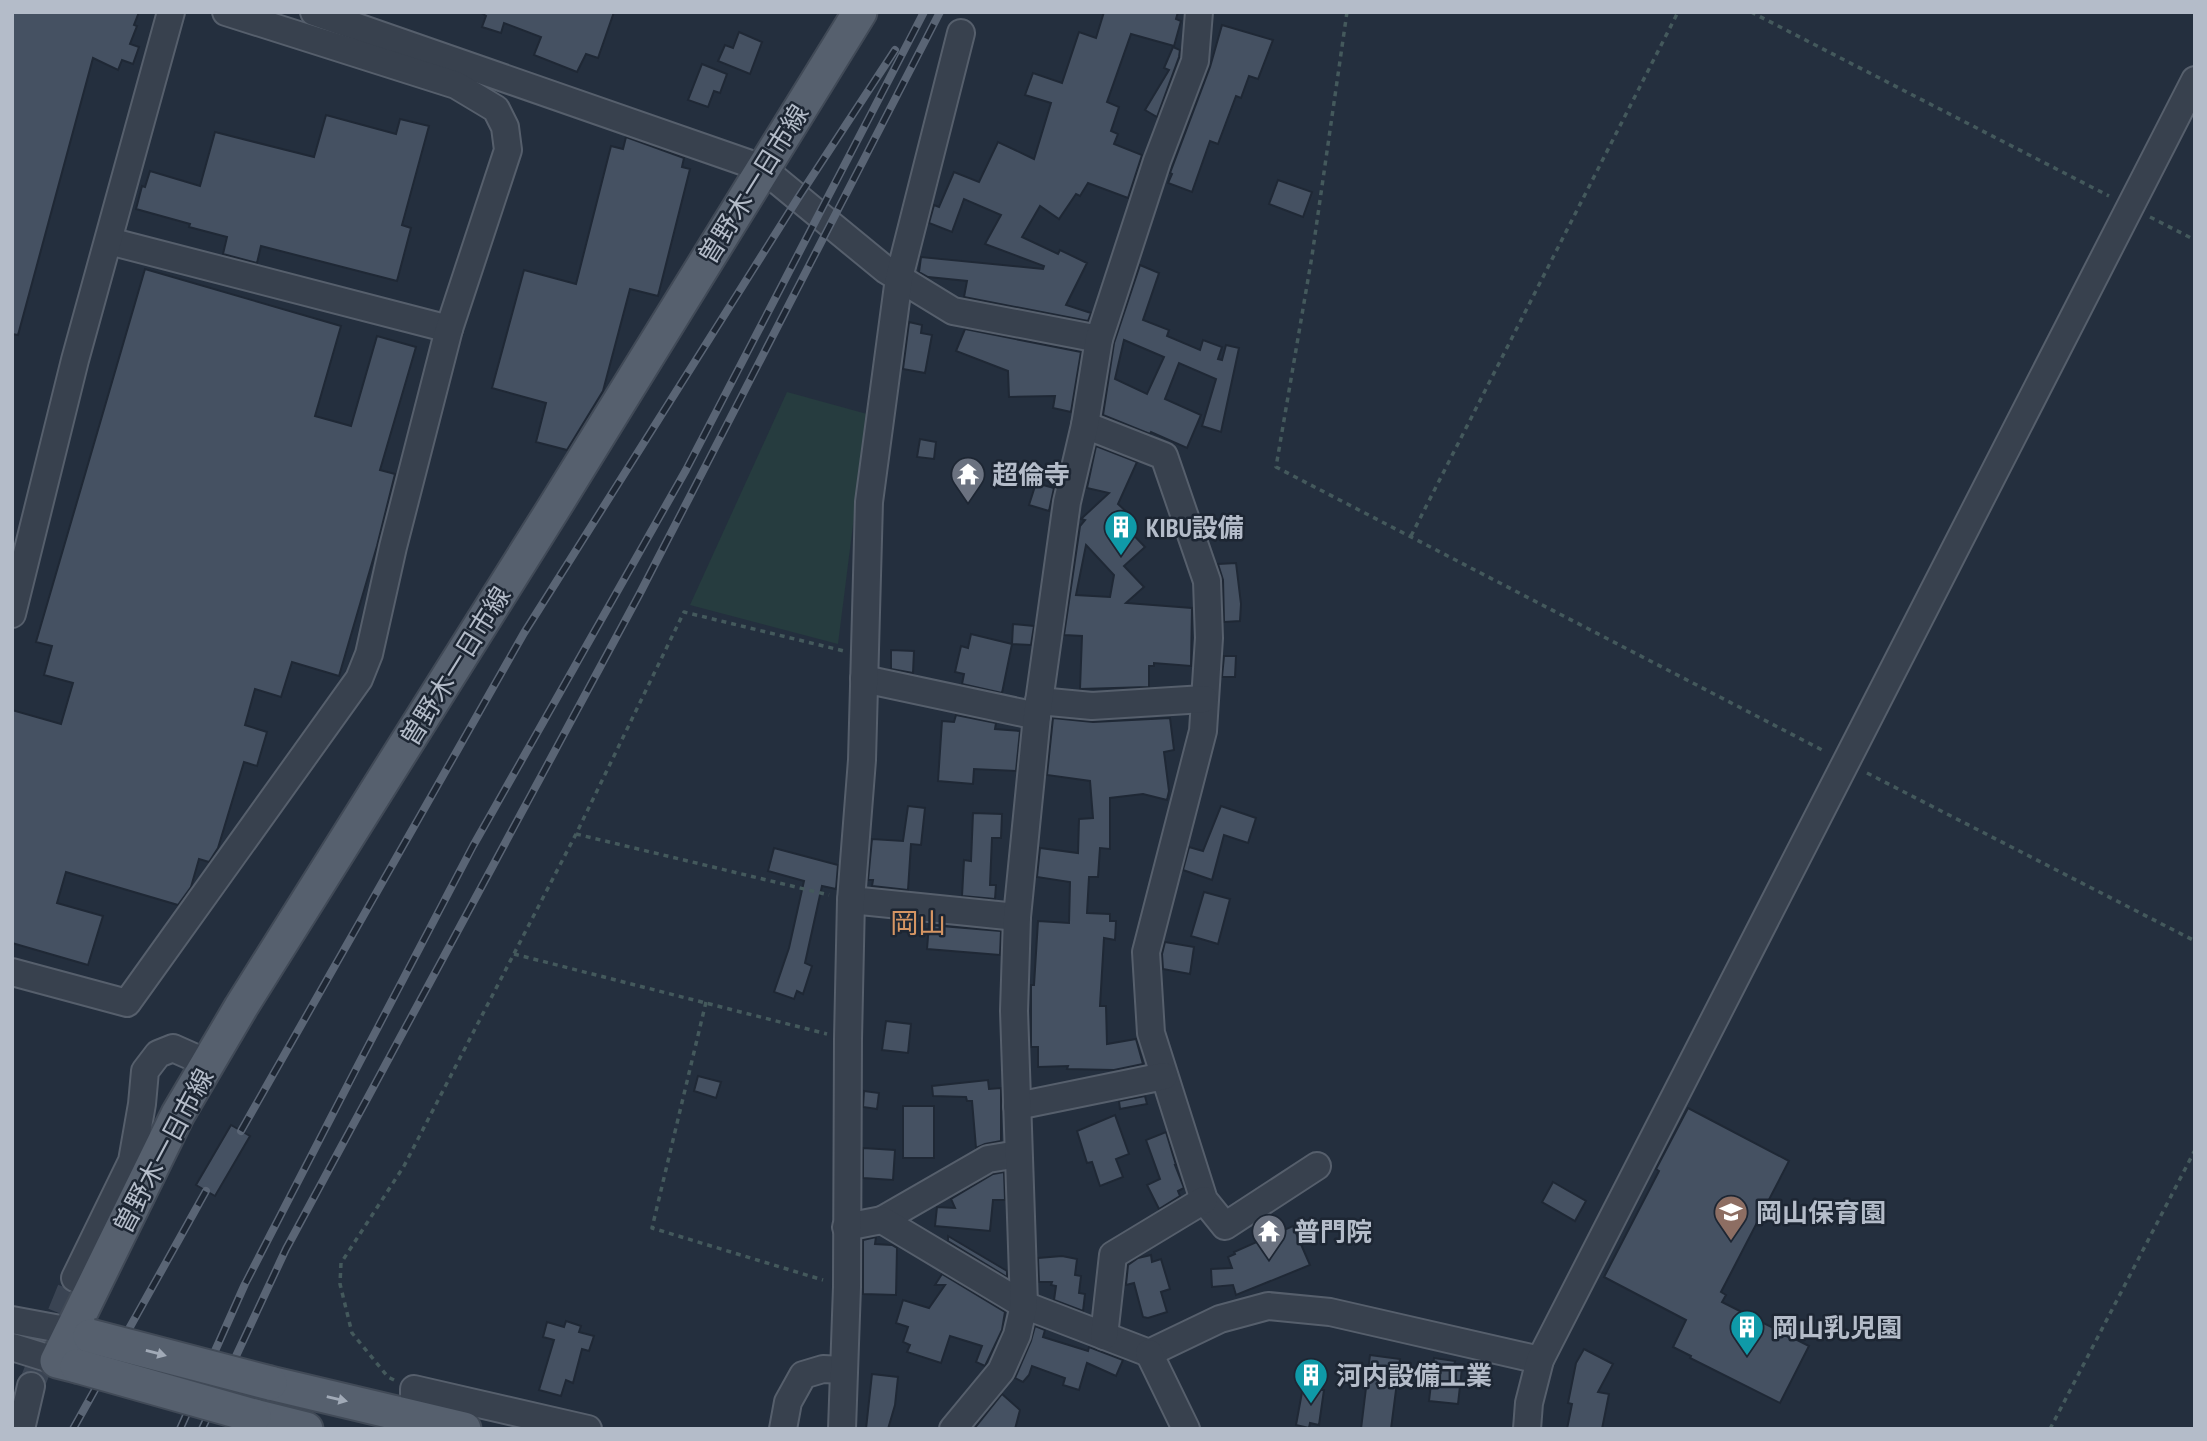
<svg xmlns="http://www.w3.org/2000/svg" width="2207" height="1441" font-family="'PT Sans Narrow','Noto Sans JP',sans-serif">
  <style>
    .green { fill: #263c3f }
    .building { fill: #455162; stroke: #1f2835; stroke-width: 2; fill-rule: evenodd }
    .lines { fill: none; stroke-linecap: round; stroke-linejoin: round }
    .minor-tunnel { stroke: #3a4453; stroke-width: 26; stroke-dasharray: 26 13; stroke-linecap: butt }
    .minor-casing { stroke: #565f6c; stroke-width: 30 }
    .major-casing { stroke: #414a57; stroke-width: 37 }
    .path { stroke: #44595c; stroke-width: 3.5; stroke-dasharray: 5 5; stroke-linecap: butt }
    .minor { stroke: #38414e; stroke-width: 26 }
    .major { stroke: #56606e; stroke-width: 33 }
    .rail-casing { stroke: #5a6575; stroke-width: 8 }
    .rail { stroke: #1d2633; stroke-width: 5; stroke-dasharray: 16; stroke-linecap: butt }
    .major-bridge-casing { stroke: #414a57; stroke-width: 37; stroke-linecap: butt }
    .major-bridge { stroke: #56606e; stroke-width: 33 }
    .oneway { fill: #a1aab7 }
    .labels { text-anchor: middle; dominant-baseline: central; stroke-width: 5; stroke-linejoin: round; paint-order: stroke }
    .street-label { font-size: 26px; fill: #b4bcc9; stroke: #1d2633 }
    .poi-label { font-size: 26px; font-weight: bold; fill: #b4bcc9; stroke: #1d2633; text-anchor: start }
    .neighbourhood-label { font-size: 28px; fill: #d59563; stroke: #1d2633 }
  </style>
  <rect width="100%" height="100%" fill="#242f3e"/>
  <polygon class="green" points="787,392 867,414 838,644 690,605"/>
  <g class="building">
    <polygon points="12,12 139,12 134,25 137,26 130,44 139,47 133,64 122,60 118,70 93,58 18,335 12,334"/>
    <polygon points="480,12 614,12 598,58 586,54 577,72 534,55 541,37 504,23 501,33 482,27 486,16"/>
    <polygon points="1104,12 1178,12 1176,19 1181,21 1174,46 1131,34 1107,102 1119,107 1111,131 1118,134 1114,144 1142,155 1128,198 1088,183 1080,196 1076,194 1059,219 1040,206 1022,237 1058,254 1060,250 1087,263 1066,305 1091,313 1088,321 964,297 967,281 928,277 919,272 921,257 1043,269 1044,266 985,244 1001,215 964,199 952,232 929,223 934,205 939,207 954,172 979,182 998,142 1034,159 1051,103 1025,95 1033,73 1062,83 1079,32 1096,38"/>
    <polygon points="1222,25 1273,40 1258,79 1249,76 1241,98 1236,96 1218,144 1210,141 1192,192 1168,183 1172,174 1170,173 1210,67"/>
    <polygon points="739,32 762,42 750,74 718,61 725,45 733,48"/>
    <polygon points="1173,47 1180,50 1179,57 1157,117 1145,110 1169,70 1164,68"/>
    <polygon points="702,64 727,74 720,93 714,91 708,107 688,100"/>
    <polygon points="326,115 396,134 400,119 429,126 402,225 411,228 397,281 261,246 257,263 223,254 227,237 189,227 190,224 136,209 142,186 145,187 150,171 200,186 215,132 314,157"/>
    <polygon points="626,137 684,158 682,167 690,169 658,296 630,289 603,391 567,450 536,442 546,403 492,388 524,270 576,284 611,146 623,149"/>
    <polygon points="1278,180 1312,192 1303,217 1269,204"/>
    <path d="M1140,265L1159,273L1143,320L1169,330L1167,336L1200,350L1203,340L1222,347L1218,359L1222,360L1226,345L1239,348L1221,432L1202,426L1216,379L1179,363L1165,399L1201,415L1187,448L1151,432L1150,434L1103,415L1114,343ZM1124,340L1164,357L1147,394L1115,379Z"/>
    <polygon points="145,269 341,326 315,416 351,426 377,336 416,347 380,470 395,474 377,546 339,676 292,662 281,697 255,689 245,725 267,732 257,766 244,762 218,848 209,862 199,859 191,887 178,905 66,872 57,903 103,916 88,965 12,943 12,710 61,724 73,683 44,675 52,646 36,642"/>
    <polygon points="909,322 922,325 921,333 932,335 925,373 903,369"/>
    <polygon points="965,329 1081,352 1071,412 1053,408 1055,396 1009,397 1008,371 956,351"/>
    <polygon points="920,439 936,442 934,459 917,457"/>
    <path d="M1096,446L1137,462L1118,504L1130,515L1122,523L1145,547L1124,566L1144,587L1126,603L1192,608L1191,666L1154,663V666H1149V687L1080,689L1082,636L1064,635L1080,526L1085,520L1081,519L1109,493L1087,488ZM1086,545L1114,575L1110,597L1076,595Z"/>
    <polygon points="1036,483 1054,488 1049,511 1029,505"/>
    <polygon points="1236,563 1241,604 1240,621 1224,622 1223,580 1218,564"/>
    <polygon points="1013,624 1034,626 1031,645 1012,644 1002,693 962,684 964,674 955,672 961,646 968,648 971,634 1012,644"/>
    <polygon points="891,650 914,651 913,673 891,669"/>
    <polygon points="1224,656 1236,656 1235,677 1222,677"/>
    <polygon points="956,715 996,723 995,729 1020,731 1016,771 974,769 973,784 938,781 942,721 954,722"/>
    <polygon points="1053,718 1093,722 1170,718 1174,750 1164,752 1169,791 1167,800 1143,794 1110,798 1110,849 1100,848 1098,877 1089,877 1087,913 1110,914 1110,921 1116,921 1115,940 1104,938 1100,1006 1106,1006 1107,1044 1136,1039 1143,1064 1114,1070 1067,1069 1068,1066 1038,1067 1038,1047 1031,1047 1031,985 1034,985 1038,921 1069,923 1070,882 1037,877 1040,848 1078,853 1079,819 1093,818 1090,781 1047,775"/>
    <polygon points="908,806 925,808 921,845 911,844 908,890 872,886 873,880 868,880 872,839 903,841"/>
    <polygon points="1221,806 1256,818 1248,843 1224,835 1212,880 1183,870 1189,847 1203,851"/>
    <polygon points="973,813 1002,814 1001,838 992,838 990,885 996,885 995,899 962,896 964,860 971,861"/>
    <polygon points="774,848 838,865 836,889 822,886 805,963 812,966 803,994 797,991 794,999 774,992 789,948 804,881 768,871"/>
    <polygon points="1204,892 1230,899 1218,944 1191,936"/>
    <polygon points="929,925 1001,931 1000,955 927,949"/>
    <polygon points="1165,942 1194,947 1190,974 1163,969 1162,954"/>
    <polygon points="886,1021 911,1024 908,1053 882,1050"/>
    <polygon points="698,1076 721,1082 716,1098 694,1091"/>
    <polygon points="988,1080 989,1089 1001,1088 1001,1141 985,1144 976,1148 972,1101 967,1101 966,1097 933,1096 932,1086"/>
    <polygon points="864,1091 879,1093 877,1109 863,1107"/>
    <polygon points="1145,1096 1147,1104 1120,1109 1119,1101"/>
    <rect x="903" y="1106" width="31" height="52"/>
    <polygon points="1688,1108 1789,1161 1721,1292 1726,1295 1722,1302 1809,1346 1780,1403 1690,1358 1691,1356 1673,1347 1686,1320 1604,1277 1659,1171 1656,1169"/>
    <polygon points="1115,1115 1129,1154 1116,1159 1123,1177 1100,1186 1092,1162 1087,1163 1077,1131"/>
    <polygon points="231,1125 250,1136 215,1196 196,1185"/>
    <polygon points="1166,1132 1176,1165 1175,1165 1184,1188 1178,1191 1180,1196 1159,1209 1147,1185 1160,1179 1146,1140"/>
    <polygon points="863,1148 895,1150 893,1180 863,1178"/>
    <polygon points="1004,1172 1005,1200 993,1200 990,1231 935,1226 937,1207 955,1208 951,1199 993,1174"/>
    <polygon points="1553,1182 1586,1201 1575,1221 1542,1202"/>
    <polygon points="1293,1226 1310,1265 1236,1295 1233,1285 1212,1287 1211,1269 1232,1268 1228,1257 1235,1254 1234,1252"/>
    <polygon points="948,1236 1007,1271 1007,1277 948,1241"/>
    <polygon points="876,1237 875,1244 892,1245 897,1248 896,1295 863,1294 863,1240"/>
    <polygon points="1151,1255 1152,1262 1161,1259 1170,1289 1161,1292 1167,1312 1148,1318 1143,1317 1134,1283 1126,1285 1128,1265 1138,1258"/>
    <polygon points="1062,1256 1077,1259 1075,1275 1081,1276 1079,1293 1085,1294 1083,1311 1054,1300 1056,1286 1051,1285 1052,1282 1039,1282 1038,1258"/>
    <polygon points="942,1274 1005,1312 1002,1330 985,1366 976,1362 982,1346 950,1336 941,1363 907,1352 910,1345 903,1342 908,1327 896,1323 903,1300 929,1308 945,1285 935,1285"/>
    <polygon points="566,1321 581,1326 579,1332 594,1336 589,1351 582,1349 573,1383 566,1380 561,1396 539,1390 554,1340 543,1337 547,1322 564,1327"/>
    <polygon points="1035,1326 1045,1330 1043,1337 1088,1351 1089,1347 1123,1360 1116,1376 1087,1363 1079,1390 1063,1385 1065,1378 1032,1366 1029,1375 1023,1382 1015,1378 1031,1341"/>
    <polygon points="1584,1349 1613,1364 1598,1392 1609,1394 1602,1429 1567,1429 1572,1404 1568,1403 1576,1363"/>
    <polygon points="1370,1355 1400,1359 1391,1429 1361,1429"/>
    <polygon points="1434,1358 1455,1361 1454,1367 1462,1368 1458,1404 1429,1401"/>
    <polygon points="1307,1365 1325,1369 1319,1390 1324,1390 1319,1425 1310,1423 1309,1428 1296,1425"/>
    <polygon points="872,1374 898,1377 895,1405 888,1429 866,1429"/>
    <polygon points="1002,1394 1020,1410 1015,1429 974,1429"/>
  </g>
  <g class="lines">
    <polyline class="minor-tunnel" points="31,1386 75,1278"/>
    <g class="minor-casing">
      <g id="minor">
        <polyline points="314,12 762,168 886,270 953,311 1099,339"/>
        <polyline points="109,241 449,329"/>
        <polyline points="1085,425 1164,456 1207,581 1209,638 1203,731 1146,952 1151,1033 1204,1200 1225,1226 1317,1166"/>
        <polyline points="12,614 75,360 171,12"/>
        <polyline points="864,679 1037,716"/>
        <polyline points="1039,701 1092,706 1204,699"/>
        <polyline points="851,900 1017,917"/>
        <polyline points="12,972 127,1003 359,679 369,654 393,547 449,329 508,150 505,127 496,109 456,85 226,12"/>
        <polyline points="1017,1106 1164,1076"/>
        <polyline points="882,1220 988,1159 1018,1154"/>
        <polyline points="846,1227 882,1220 1024,1305 1149,1353 1220,1319 1268,1306 1330,1312 1540,1360"/>
        <polyline points="75,1278 132,1161 142,1104 145,1071 158,1054 173,1048 209,1064"/>
        <polyline points="12,1320 71,1331"/>
        <polyline points="1104,1336 1113,1255 1204,1200"/>
        <polyline points="12,1347 57,1361"/>
        <polyline points="1149,1353 1186,1429"/>
        <polyline points="414,1398 414,1389 588,1429"/>
        <polyline points="21,1429 31,1386"/>
        <polyline points="783,1429 788,1402 803,1375 823,1369 844,1370"/>
        <polyline points="842,1429 847,1287 848,1039 851,900 862,760 869,502 899,278 961,33"/>
        <polyline points="953,1429 1001,1371 1017,1335 1024,1305 1014,1011 1017,917 1037,716 1067,502 1085,425 1099,339 1157,161 1195,61 1199,12"/>
        <polyline points="1527,1429 1529,1403 1540,1360 2195,80"/>
      </g>
    </g>
    <g class="major-casing">
      <g id="major">
        <polyline points="77,1366 57,1361 178,1114 241,1007 552,511 860,12"/>
        <polyline points="270,1383 464,1429"/>
        <polyline points="254,1416 306,1429"/>
      </g>
    </g>
    <g class="path">
      <polyline points="1347,12 1312,256 1276,467 1826,752"/>
      <polyline points="1751,12 2109,196"/>
      <polyline points="2150,217 2195,240"/>
      <polyline points="1411,536 1678,12"/>
      <polyline points="1867,773 2195,941"/>
      <polyline points="576,834 829,895"/>
      <polyline points="514,954 827,1034"/>
      <polyline points="706,1002 652,1228 823,1280"/>
      <polyline points="394,1380 388,1377 352,1333 340,1284 341,1263 404,1166 576,834 684,612 844,651"/>
      <polyline points="2050,1429 2195,1150"/>
    </g>
    <use href="#minor" class="minor"/>
    <use href="#major" class="major"/>
    <g class="rail-casing">
      <g id="rail">
        <polyline points="241,1131 524,633 798,198 895,50"/>
        <polyline points="73,1429 206,1191"/>
        <polyline points="180,1429 245,1284 355,1071 473,846 686,470 924,12"/>
        <polyline points="202,1429 286,1249 639,595 940,12"/>
      </g>
    </g>
    <use href="#rail" class="rail"/>
    <g class="major-bridge-casing">
      <g id="major-bridge">
        <polyline points="90,1336 270,1383"/>
        <polyline points="77,1366 254,1416"/>
      </g>
    </g>
    <use href="#major-bridge" class="major-bridge"/>
  </g>
  <defs><path id="oneway-solid" d="M-6-.8H1V-3.2L6.5 0L1 3.2V.8H-6Z" transform="scale(1.75)"/></defs>
  <g class="oneway">
    <use href="#oneway-solid" transform="translate(156 1353) rotate(15)"/>
    <use href="#oneway-solid" transform="translate(337 1399) rotate(13)"/>
  </g>
  <defs>
    <g id="temple-pin" transform="scale(1.75)"><path d="M0 17L-7.5 6A9.5 9.5 0 1 1 7.5 6Z" fill="#6b7280" stroke="#1d2633"/><path d="M0-6L5-2H3V0L6.5 2.5H4V6H1.5V3h-3V6H-4V2.5H-6.5L-3 0V-2H-5Z" fill="#fff"/></g>
    <g id="building-pin" transform="scale(1.75)"><path d="M0 17L-7.5 6A9.5 9.5 0 1 1 7.5 6Z" fill="#0f9aa8" stroke="#1d2633"/><path d="M-4-6H4V6H1V3H-1V6H-4ZM-2.5-4.3h1.7v1.8h-1.7ZM.8-4.3h1.7v1.8H.8ZM-2.5-1h1.7V.8h-1.7ZM.8-1h1.7V.8H.8Z" fill="#fff"/></g>
    <g id="school-pin" transform="scale(1.75)"><path d="M0 17L-7.5 6A9.5 9.5 0 1 1 7.5 6Z" fill="#8d6e63" stroke="#1d2633"/><path d="M0-5L7-2L0 1L-7-2ZM-4 1L0 2.5L4 1V4Q0 6-4 4Z" fill="#fff"/></g>
  </defs>
  <g fill-rule="evenodd">
    <use href="#temple-pin" x="968" y="474"/>
    <use href="#building-pin" x="1121" y="527"/>
    <use href="#school-pin" x="1731" y="1212"/>
    <use href="#temple-pin" x="1269" y="1231"/>
    <use href="#building-pin" x="1747" y="1327"/>
    <use href="#building-pin" x="1311" y="1375"/>
  </g>
  <g class="labels">
    <g class="street-label">
      <text transform="translate(753 184) rotate(-58)">曽野木一日市線</text>
      <text transform="translate(455 666) rotate(-58)">曽野木一日市線</text>
      <text transform="translate(163 1151) rotate(-62)">曽野木一日市線</text>
    </g>
    <g class="poi-label">
      <text x="992" y="474">超倫寺</text>
      <text x="1146" y="527">KIBU設備</text>
      <text x="1756" y="1212">岡山保育園</text>
      <text x="1294" y="1231">普門院</text>
      <text x="1772" y="1327">岡山乳児園</text>
      <text x="1336" y="1375">河内設備工業</text>
    </g>
    <g class="neighbourhood-label">
      <text x="918" y="922">岡山</text>
    </g>
  </g>
  <rect width="2207" height="1441" fill="none" stroke="#b4bcc9" stroke-width="28"/>
</svg>
